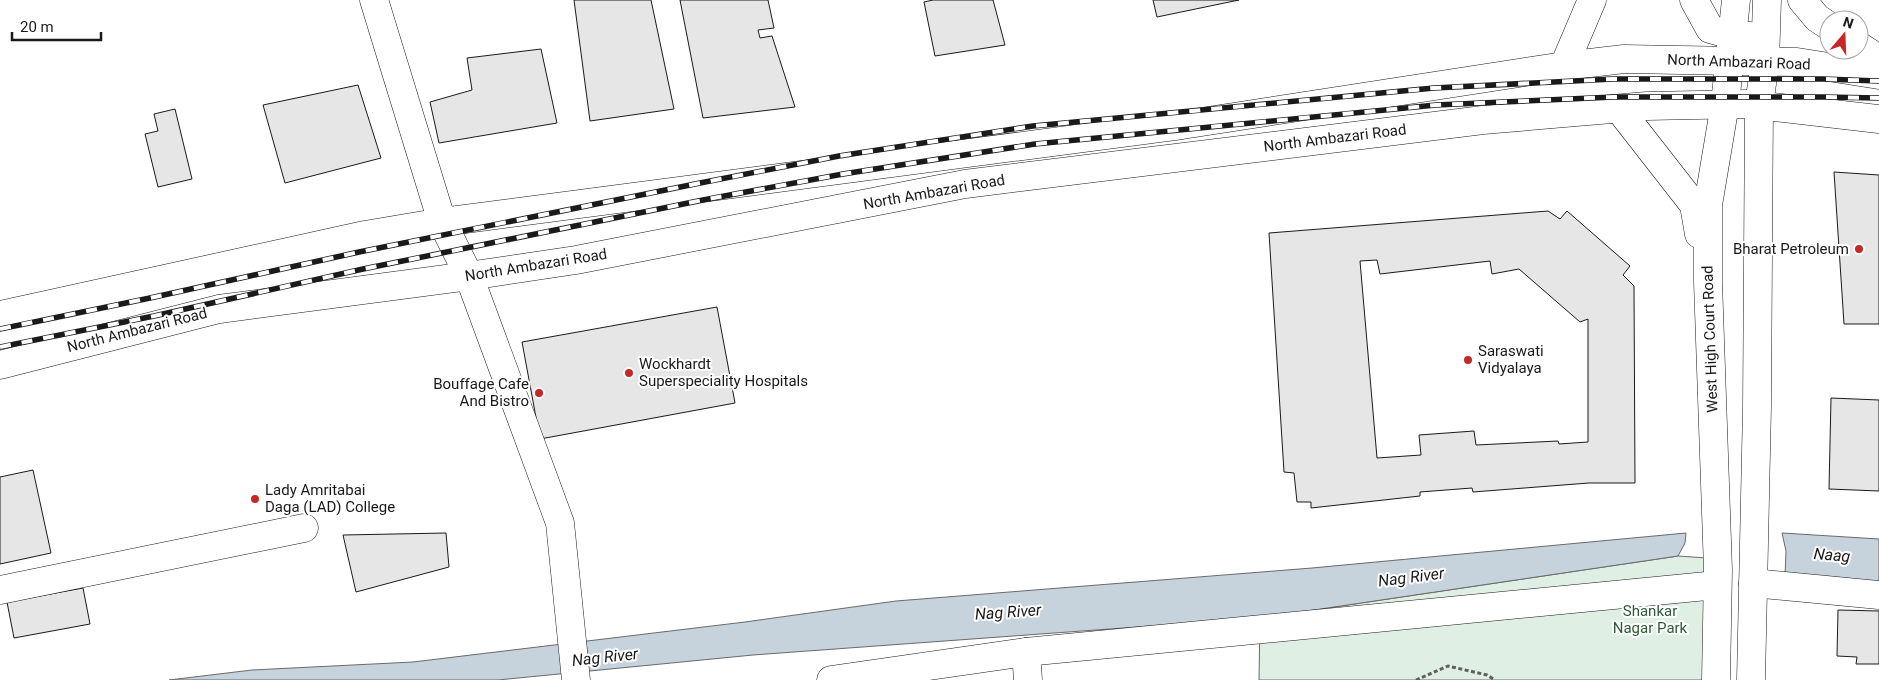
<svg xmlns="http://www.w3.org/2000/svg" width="1879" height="680" font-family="Roboto,sans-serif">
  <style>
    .green { fill: #e0efe3; stroke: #6a6a6a }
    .water { fill: #c6d2dc; stroke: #6a6a6a }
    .building { fill: #e6e6e6; stroke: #1a1a1a; fill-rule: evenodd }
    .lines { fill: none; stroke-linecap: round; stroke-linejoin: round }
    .minor-casing { stroke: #1a1a1a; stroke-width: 29 }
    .major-casing { stroke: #1a1a1a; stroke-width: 29 }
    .path { stroke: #5f5f5f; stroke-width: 3; stroke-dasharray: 4 2.5; stroke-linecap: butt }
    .minor { stroke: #fff; stroke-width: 28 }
    .major { stroke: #fff; stroke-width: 28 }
    .rail-casing { stroke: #1a1a1a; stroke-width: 5.5 }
    .rail { stroke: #fff; stroke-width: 4; stroke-dasharray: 11; stroke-linecap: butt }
    .poi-dot { fill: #c62828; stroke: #fff; stroke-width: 2 }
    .labels { text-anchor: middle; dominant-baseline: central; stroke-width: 4; stroke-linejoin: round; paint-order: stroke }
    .street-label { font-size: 15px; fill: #1a1a1a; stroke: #fff }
    .poi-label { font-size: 15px; fill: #1a1a1a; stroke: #fff; text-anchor: start }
    .park-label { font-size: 15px; fill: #2b5a34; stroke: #fff }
    .water-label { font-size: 16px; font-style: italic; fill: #1a1a1a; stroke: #fff }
  </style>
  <rect width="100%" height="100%" fill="#fff"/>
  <polygon class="green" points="1678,556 1707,558 1709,680 1259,680 1260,618"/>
  <g class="water">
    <polygon points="1686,533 1685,543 1678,556 1260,618 753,655 498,680 169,680 252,670 413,662 745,622 896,601 1312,568"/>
    <polygon points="1782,533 1879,539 1879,582 1785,576 1786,551"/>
  </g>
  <g class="building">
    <polygon points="574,0 651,0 674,109 590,121"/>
    <polygon points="680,0 768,0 774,28 758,30 760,38 772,36 795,107 703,118"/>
    <polygon points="933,0 993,0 1005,45 935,56 924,2"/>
    <polygon points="1153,0 1239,0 1157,17"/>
    <polygon points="541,49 557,123 439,143 430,102 472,90 467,58"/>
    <polygon points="358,85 381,158 285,183 263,105"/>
    <polygon points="175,109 192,179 158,187 145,134 158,131 154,114"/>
    <polygon points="1834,172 1879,175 1879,324 1844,324"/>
    <path d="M1548,211L1560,219L1567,211L1630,266L1623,275L1634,286L1635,483H1589L1473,492L1472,488L1420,492V496L1311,508V502H1297L1294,473L1284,472L1269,233ZM1377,260L1380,274L1490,261L1492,274L1519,269L1580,322L1588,319V442L1559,444L1558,441L1476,445L1474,431L1419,435L1421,455L1377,458L1360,261Z"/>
    <polygon points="717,307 735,403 540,439 522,342"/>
    <polygon points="1831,398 1879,400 1879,491 1829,489"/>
    <polygon points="33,470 51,553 0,564 0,477"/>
    <polygon points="446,533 449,567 356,592 343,535"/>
    <polygon points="83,588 90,624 14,638 7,602"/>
    <polygon points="1838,610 1879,611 1879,664 1856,664 1857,657 1837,656"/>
  </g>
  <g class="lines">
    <g class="minor-casing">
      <g id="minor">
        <polyline points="374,0 442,222 469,276 560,523 576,680"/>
        <polyline points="1694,0 1710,29 1732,35 1765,37"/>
        <polyline points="1753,583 1879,595"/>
        <polyline points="0,590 304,528"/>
        <polyline points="1026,652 1028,680"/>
        <polyline points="831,680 1026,652 1717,585"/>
      </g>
    </g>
    <g class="major-casing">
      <g id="major">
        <polyline points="1802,0 1817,18 1829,26"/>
        <polyline points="1859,46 1879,59"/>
        <polyline points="1564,66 1592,0"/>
        <polyline points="1619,109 1694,205 1699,234"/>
        <polyline points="0,315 365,235 442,222 1182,125 1564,66 1624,59 1797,62 1879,75"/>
        <polyline points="0,365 219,309 469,276 576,260 965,184 1483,120 1647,106 1747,104 1879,119"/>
        <polyline points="1716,680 1718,570 1708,282 1708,205 1725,104 1736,0"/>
        <polyline points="1751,680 1757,407 1759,105 1765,62 1767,0"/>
      </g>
    </g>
    <polyline class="path" points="1416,680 1448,666 1487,675 1495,680"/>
    <use href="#minor" class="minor"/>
    <use href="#major" class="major"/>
    <g class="rail-casing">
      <g id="rail">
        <polyline points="0,329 150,298 359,252 700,183 839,156 1033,126 1434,88 1613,79 1823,79 1879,81"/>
        <polyline points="0,347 154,316 363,269 703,200 843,174 1035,144 1436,105 1614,97 1823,97 1879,98"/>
      </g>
    </g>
    <use href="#rail" class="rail"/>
  </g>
  <g class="poi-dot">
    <circle cx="1859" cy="249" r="5"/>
    <circle cx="1468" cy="360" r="5"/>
    <circle cx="629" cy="373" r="5"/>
    <circle cx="539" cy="393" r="5"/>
    <circle cx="255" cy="499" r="5"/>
  </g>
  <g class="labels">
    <g class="street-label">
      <text transform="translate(1739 62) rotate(2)">North Ambazari Road</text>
      <text transform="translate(1335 138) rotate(-7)">North Ambazari Road</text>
      <text transform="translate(934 192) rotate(-10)">North Ambazari Road</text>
      <text transform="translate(536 265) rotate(-9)">North Ambazari Road</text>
      <text transform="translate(137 330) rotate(-14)">North Ambazari Road</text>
      <text transform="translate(1710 339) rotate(-92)">West High Court Road</text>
    </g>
    <g class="poi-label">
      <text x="1849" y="249" text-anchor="end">Bharat Petroleum</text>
      <text x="1478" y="351">Saraswati<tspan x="1478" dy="17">Vidyalaya</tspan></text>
      <text x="639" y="364">Wockhardt<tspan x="639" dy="17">Superspeciality Hospitals</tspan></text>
      <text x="529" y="384" text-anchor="end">Bouffage Cafe<tspan x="529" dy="17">And Bistro</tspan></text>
      <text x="265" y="490">Lady Amritabai<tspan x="265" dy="17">Daga (LAD) College</tspan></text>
    </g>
    <g class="park-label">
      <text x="1650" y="611">Shankar<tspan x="1650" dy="17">Nagar Park</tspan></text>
    </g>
    <g class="water-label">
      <text transform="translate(1832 555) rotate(5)">Naag</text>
      <text transform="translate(1411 577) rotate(-7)">Nag River</text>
      <text transform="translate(1008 612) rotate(-4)">Nag River</text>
      <text transform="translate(605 657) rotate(-6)">Nag River</text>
    </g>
  </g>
  <g transform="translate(1844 35) rotate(19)"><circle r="24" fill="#ffffff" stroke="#a3a3a3"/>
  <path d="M0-4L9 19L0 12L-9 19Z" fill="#c62828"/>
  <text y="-8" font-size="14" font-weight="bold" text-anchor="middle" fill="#1a1a1a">N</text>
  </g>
  <path d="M12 32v8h89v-8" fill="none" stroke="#1a1a1a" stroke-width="2.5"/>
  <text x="20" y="32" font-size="15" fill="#1a1a1a" stroke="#ffffff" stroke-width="4" paint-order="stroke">20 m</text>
</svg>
